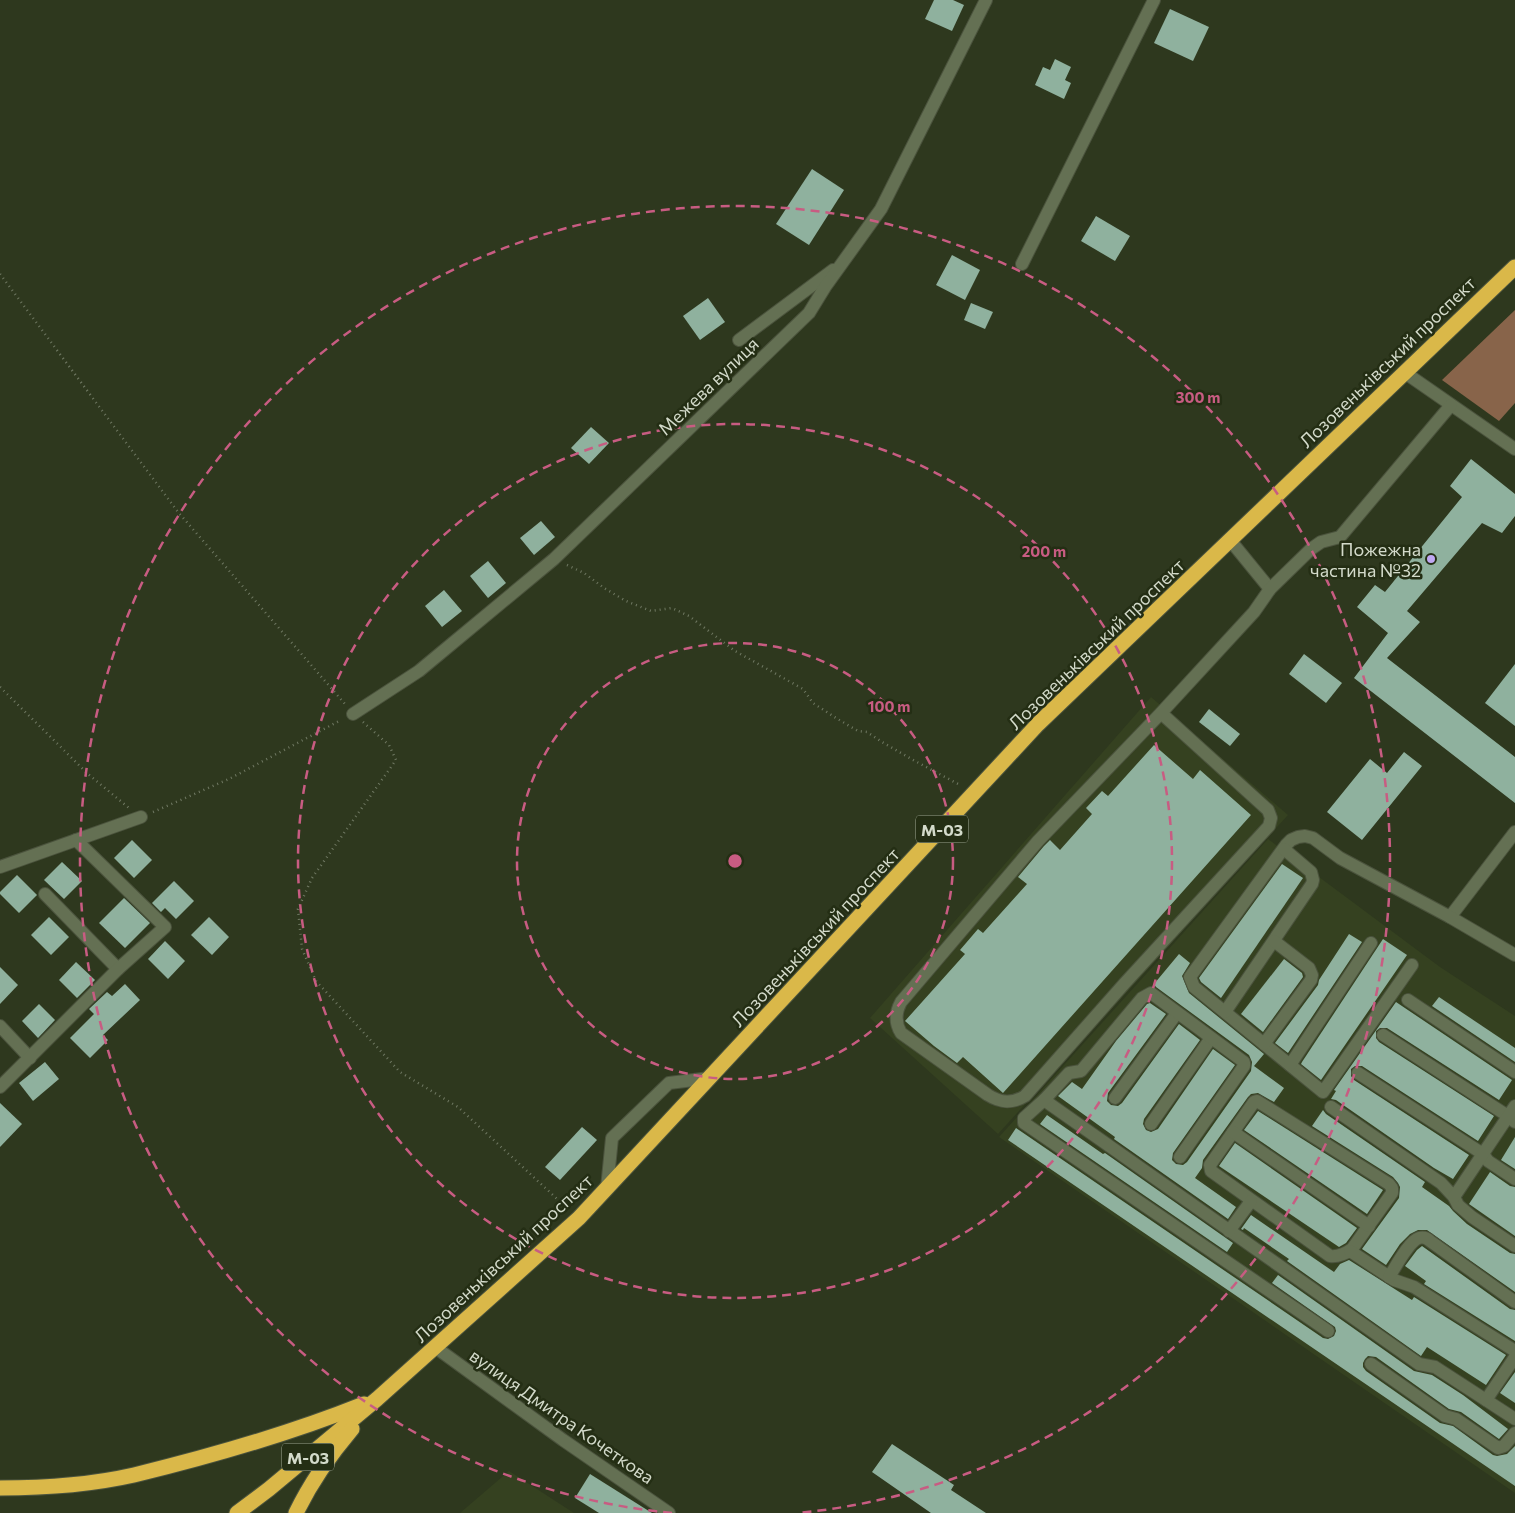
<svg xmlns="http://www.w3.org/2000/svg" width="1515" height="1513" font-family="Commissioner,sans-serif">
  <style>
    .built { fill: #354120 }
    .forest { fill: #88644a }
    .building { fill: #8fb19e }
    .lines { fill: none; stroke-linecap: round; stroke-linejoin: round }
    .minor-casing { stroke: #4b533d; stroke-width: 14 }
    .highway-casing { stroke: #4b533d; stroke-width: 17 }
    .path { stroke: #707963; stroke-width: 2.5; stroke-dasharray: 1 4; stroke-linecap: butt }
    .minor { stroke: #647053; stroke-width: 12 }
    .highway { stroke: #dab849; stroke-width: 15 }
    .ring { fill: none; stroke: #c85c82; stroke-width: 2.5; stroke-dasharray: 9 6 }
    .poi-dot { fill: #c0a8f3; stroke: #242e14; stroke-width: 2 }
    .labels { text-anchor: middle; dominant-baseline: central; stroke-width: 5; stroke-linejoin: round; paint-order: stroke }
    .shield { fill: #242e14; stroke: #9ea693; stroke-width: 1 }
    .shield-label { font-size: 16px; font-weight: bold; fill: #d3daca }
    .street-label { font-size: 18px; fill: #d3daca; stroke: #242e14 }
    .poi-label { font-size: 18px; fill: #d3daca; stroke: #242e14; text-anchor: end }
    .centre { fill: #c85c82; stroke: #242e14; stroke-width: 2.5 }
    .ring-label { font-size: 15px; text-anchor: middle; font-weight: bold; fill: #c85c82; stroke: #242e14; stroke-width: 5; stroke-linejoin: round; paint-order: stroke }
  </style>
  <rect width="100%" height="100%" fill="#2e381e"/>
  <g class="built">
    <polygon points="1151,697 1288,815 998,1134 870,1018"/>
    <polygon points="1268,839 1440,967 1515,1016 1515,1493 999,1137"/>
    <polygon points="509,1471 574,1513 460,1513"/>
  </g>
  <polygon class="forest" points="1515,310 1515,403 1499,421 1442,380"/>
  <g class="building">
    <polygon points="934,0 953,0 964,5 952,31 925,19"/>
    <polygon points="1170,9 1209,27 1193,61 1154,43"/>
    <polygon points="1055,59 1071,67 1065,80 1071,83 1064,99 1035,85 1043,67 1050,70"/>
    <polygon points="812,169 844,190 809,245 776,224"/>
    <polygon points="1096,216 1130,236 1115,261 1081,241"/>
    <polygon points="952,255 980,270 965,300 936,285"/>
    <polygon points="708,298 725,322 700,340 683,316"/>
    <polygon points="971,303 993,312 985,329 964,320"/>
    <polygon points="591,427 609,443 589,464 571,448"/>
    <polygon points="1471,459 1515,494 1515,516 1502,533 1482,523 1407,611 1420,622 1387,658 1515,757 1515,803 1354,678 1388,633 1357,607 1375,585 1385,592 1462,497 1450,486"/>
    <polygon points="541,521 555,537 534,555 520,538"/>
    <polygon points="488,561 506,583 488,598 470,576"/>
    <polygon points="444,590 462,611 442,627 425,606"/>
    <polygon points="1304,654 1342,683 1326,703 1289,674"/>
    <polygon points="1515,664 1515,726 1485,703"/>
    <polygon points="1209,709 1240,734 1230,746 1199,722"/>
    <polygon points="1154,745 1193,779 1200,770 1251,815 1003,1093 963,1057 957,1063 934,1046 905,1021 965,954 960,950 978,929 983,933 1027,884 1018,877 1044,846 1050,840 1060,850 1092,814 1086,808 1102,791 1108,796"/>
    <polygon points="1404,752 1422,766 1362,840 1327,812 1370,759 1387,773"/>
    <polygon points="132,840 152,860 134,878 114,858"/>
    <polygon points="62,862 82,881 64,899 44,880"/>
    <polygon points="1282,864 1303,878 1221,998 1201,982 1199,978"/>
    <polygon points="17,875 37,895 19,913 0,894 0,892"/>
    <polygon points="174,881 194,901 176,919 165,908 161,912 152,903"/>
    <polygon points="124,898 150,923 125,948 99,923"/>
    <polygon points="49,917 69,937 51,955 31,935"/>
    <polygon points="209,917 229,937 212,955 191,935"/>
    <polygon points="1349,934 1362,942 1288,1053 1275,1043 1318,985 1319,980"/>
    <polygon points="1383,939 1407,955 1321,1080 1301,1064 1302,1062"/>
    <polygon points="165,941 185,961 168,979 148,959"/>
    <polygon points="1179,954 1190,963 1182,976 1189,993 1264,1054 1254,1066 1284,1088 1274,1102 1258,1093 1251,1094 1248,1097 1203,1160 1202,1168 1195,1178 1236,1207 1228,1219 1114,1139 1115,1137 1058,1096 1072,1082 1082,1089 1116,1041 1147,1004 1150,1003 1166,1014 1108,1093 1107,1101 1111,1105 1118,1106 1122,1103 1179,1024 1200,1040 1144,1119 1143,1124 1146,1130 1151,1132 1158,1129 1213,1049 1235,1065 1173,1153 1172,1160 1176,1164 1183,1165 1187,1162 1251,1071 1252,1062 1249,1055 1156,987 1154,984"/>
    <polygon points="1284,959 1302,973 1303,977 1263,1032 1241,1014"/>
    <polygon points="76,962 95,980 77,998 59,980"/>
    <polygon points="0,967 18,985 0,1004"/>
    <polygon points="125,984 140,1000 103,1035 108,1040 90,1058 70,1038 94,1014 89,1009 107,992 112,996"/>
    <polygon points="1439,997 1515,1048 1515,1062 1432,1006"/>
    <polygon points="1396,1002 1512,1080 1499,1100 1387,1028 1380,1028 1376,1031 1376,1038 1379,1042 1494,1116 1478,1141 1362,1066 1355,1066 1351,1069 1351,1076 1354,1080 1469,1155 1453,1179 1434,1168 1336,1100 1331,1099 1336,1091 1334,1090"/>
    <polygon points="39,1004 55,1020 38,1038 22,1021"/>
    <polygon points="45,1062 59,1079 33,1101 19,1083"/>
    <polygon points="0,1103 22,1124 0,1147"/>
    <polygon points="1323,1110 1326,1114 1425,1182 1422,1187 1449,1206 1453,1211 1467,1224 1510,1253 1515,1254 1515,1292 1427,1230 1418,1230 1410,1234 1400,1244 1386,1265 1362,1249 1399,1198 1400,1187 1398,1183 1393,1177 1312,1126"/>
    <polygon points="1258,1111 1383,1190 1367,1214 1244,1130"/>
    <polygon points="1047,1115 1103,1154 1105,1153 1233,1243 1227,1252 1040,1124"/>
    <polygon points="582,1127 597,1140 560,1180 545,1167"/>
    <polygon points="1016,1128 1323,1338 1328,1339 1334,1336 1336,1331 1335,1327 1272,1283 1278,1275 1414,1371 1432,1375 1463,1395 1508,1429 1499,1439 1461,1412 1449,1409 1376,1357 1368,1356 1365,1359 1363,1363 1363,1367 1366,1371 1440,1423 1453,1426 1493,1455 1497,1456 1507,1454 1515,1446 1515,1486 1008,1140"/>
    <polygon points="1515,1137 1515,1169 1501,1160"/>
    <polygon points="1235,1143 1357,1228 1346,1243 1339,1247 1219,1166"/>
    <polygon points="1490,1172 1510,1186 1515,1187 1515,1236 1469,1204"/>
    <polygon points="1251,1215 1334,1272 1340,1264 1349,1260 1412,1300 1414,1297 1506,1355 1486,1385 1427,1347 1421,1356 1287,1261 1289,1259 1244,1228 1243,1230 1241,1229"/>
    <polygon points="1422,1246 1510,1309 1515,1310 1515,1341 1424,1284 1426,1281 1405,1266 1417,1250"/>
    <polygon points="1515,1372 1515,1403 1500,1393"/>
    <polygon points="892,1444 954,1485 951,1490 986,1513 931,1513 872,1472"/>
    <polygon points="590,1474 652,1513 599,1513 575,1498"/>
  </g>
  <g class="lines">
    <g class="minor-casing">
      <g id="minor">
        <polyline points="1022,264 1154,0"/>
        <polyline points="739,340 833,270"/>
        <polyline points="1404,372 1515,449"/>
        <polyline points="1230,540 1270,589"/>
        <path d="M1161,713L1268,810L1271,818L1269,826L1124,984L1025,1096C1012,1104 1001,1103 988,1095L901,1033C895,1023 895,1013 901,1002L1038,841L1161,713L1254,612L1270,589L1311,549L1321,542L1340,537L1451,405"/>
        <polyline points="353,714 419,671 554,559 809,313 825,287 881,209 986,0"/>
        <polyline points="0,867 141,817"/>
        <polyline points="45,894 118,969"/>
        <polyline points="1450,917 1515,832"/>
        <polyline points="1412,965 1323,1092 1194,987 1190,977 1286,845 1291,840 1298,837 1305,836 1313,838 1340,858 1450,917 1515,955"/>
        <polyline points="1408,1000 1515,1072"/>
        <polyline points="1225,1012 1312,884 1313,880 1311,872 1284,849"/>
        <polyline points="0,1026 30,1058"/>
        <polyline points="1383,1035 1508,1116 1515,1122"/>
        <polyline points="1264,1044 1311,980 1312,975 1309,968 1274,941"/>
        <polyline points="1290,1065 1371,943"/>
        <polyline points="1358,1073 1483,1154 1488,1161 1515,1179"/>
        <polyline points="0,1087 118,969 165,927 76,840"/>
        <polyline points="1115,1098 1177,1013"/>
        <polyline points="1044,1100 1419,1364 1435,1367 1515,1419"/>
        <path d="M1257,1101L1389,1184L1392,1188V1193L1352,1249C1345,1254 1339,1257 1330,1256L1211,1171L1210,1165L1254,1102Z"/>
        <polyline points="1331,1107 1441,1183 1454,1197 1458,1205 1472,1217 1515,1246"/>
        <polyline points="1151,1124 1211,1038"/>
        <polyline points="1233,1132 1369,1226"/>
        <polyline points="1180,1157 1244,1066 1244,1062 1151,993 1142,998 1081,1071 1069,1073 1044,1100 1024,1118 1024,1123 1328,1331"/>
        <polyline points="607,1188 612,1138 669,1083 710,1078"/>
        <polyline points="1454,1197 1515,1106"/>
        <polyline points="1229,1231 1251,1201"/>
        <polyline points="1350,1251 1394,1280 1414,1287 1515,1351"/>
        <path d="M1389,1277C1395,1268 1409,1241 1419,1238C1423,1237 1427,1238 1430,1241L1515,1302"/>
        <polyline points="435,1347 563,1440 669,1513"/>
        <polyline points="1371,1364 1445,1416 1456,1419 1498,1448 1504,1446 1515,1433"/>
        <polyline points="1486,1400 1515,1357"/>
      </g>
    </g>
    <g class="highway-casing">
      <g id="highway">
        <path d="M0,1488C45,1488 90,1485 134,1475C212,1456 289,1434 364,1404"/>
        <polyline points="237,1513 269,1489 377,1399 579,1218 1038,724 1515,267"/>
        <path d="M296,1513C311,1482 330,1455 352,1429"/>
      </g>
    </g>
    <g class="path">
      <polyline points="0,274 178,512 345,704"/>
      <polyline points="567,565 584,573 604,588 626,601 651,611 672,608 689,616 735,651 803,689 813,703 836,718 858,731 867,732 882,742 915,761 960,785"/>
      <polyline points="0,687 88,774 129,808"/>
      <polyline points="363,722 389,745 396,760 312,878 298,909 302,949 316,981 400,1072 458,1107 568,1209"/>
      <polyline points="153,812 229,779 341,720"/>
    </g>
    <use href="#minor" class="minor"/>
    <use href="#highway" class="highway"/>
  </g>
  <g class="ring">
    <circle cx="735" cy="861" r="218"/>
    <circle cx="735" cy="861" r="437"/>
    <path d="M672 1513A655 655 0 1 1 798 1513"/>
  </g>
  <circle class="poi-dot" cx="1431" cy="559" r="5"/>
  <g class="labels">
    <g class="shield">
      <rect x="916" y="815.5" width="52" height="27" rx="4"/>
      <rect x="282" y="1443.5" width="52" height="27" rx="4"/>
    </g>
    <g class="shield-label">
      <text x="942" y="829">М-03</text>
      <text x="308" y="1457">М-03</text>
    </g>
    <g class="street-label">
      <text transform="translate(1387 362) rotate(-44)">Лозовеньківський проспект</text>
      <text transform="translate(708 386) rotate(-44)">Межева вулиця</text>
      <text transform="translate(1096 644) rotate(-44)">Лозовеньківський проспект</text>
      <text transform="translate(815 937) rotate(-47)">Лозовеньківський проспект</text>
      <text transform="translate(503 1258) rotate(-43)">Лозовеньківський проспект</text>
      <text transform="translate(562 1416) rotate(35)">вулиця Дмитра Кочеткова</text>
    </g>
    <g class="poi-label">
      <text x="1421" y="549">Пожежна<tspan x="1421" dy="21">частина №32</tspan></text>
    </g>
  </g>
  <circle cx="735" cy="861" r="8" class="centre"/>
  <g class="ring-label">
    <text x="1198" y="403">300 m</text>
    <text x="1044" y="557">200 m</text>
    <text x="889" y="712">100 m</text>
  </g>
</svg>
